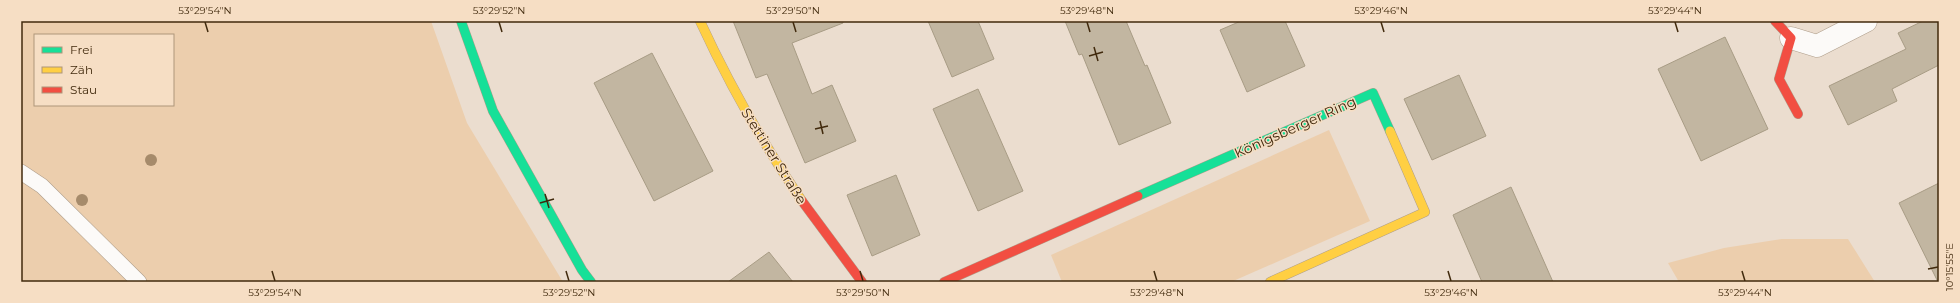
<svg xmlns="http://www.w3.org/2000/svg" width="1960" height="303" font-family="Montserrat,sans-serif">
  <style>
    .green { fill: #eccead; fill-rule: evenodd }
    .building { fill: #c2b6a1; stroke: #a89c85 }
    .lines { fill: none; stroke-linecap: round; stroke-linejoin: round }
    .lane-casing { stroke: #af9e8b; stroke-width: 16 }
    .street-casing { stroke: #af9e8b; stroke-width: 23 }
    .fast-casing { stroke: #af9e8b; stroke-width: 10 }
    .slow-casing { stroke: #af9e8b; stroke-width: 10 }
    .jam-casing { stroke: #af9e8b; stroke-width: 10 }
    .lane { stroke: #fcfaf8; stroke-width: 15 }
    .street { stroke: #fcfaf8; stroke-width: 22 }
    .fast { stroke: #16e098; stroke-width: 9 }
    .slow { stroke: #ffcf43; stroke-width: 9 }
    .jam { stroke: #f24e42; stroke-width: 9 }
    .tree { fill: #a68b6b }
    .ticks { fill: none; stroke: #412a0d; stroke-width: 1.5 }
    .labels { text-anchor: middle; dominant-baseline: central; stroke-width: 3; stroke-linejoin: round; paint-order: stroke }
    .street-label { font-size: 14px; fill: #412a0d; stroke: #f6dec4 }
    .neatline { fill: none; stroke: #412a0d; stroke-width: 1.5 }
    .ticks-label { font-size: 10px; text-anchor: middle; fill: #412a0d }
  </style>
  <rect width="100%" height="100%" fill="#ebddcf"/>
  <g class="green">
    <path d="M21,21H431L467,123L563,282H21ZM35,35H173V105H35Z"/>
    <polygon points="1329,130 1370,221 1231,282 1062,282 1051,255"/>
    <polygon points="1782,239 1848,239 1875,282 1679,282 1668,263 1724,248"/>
  </g>
  <g class="building">
    <polygon points="733,21 843,21 843,23 792,43 812,94 832,85 856,141 805,163 767,74 756,78"/>
    <polygon points="928,21 978,21 994,59 952,77"/>
    <polygon points="1065,21 1126,21 1145,66 1147,65 1171,123 1119,145 1082,54 1079,55"/>
    <polygon points="1241,21 1285,21 1305,66 1247,92 1220,30"/>
    <polygon points="1923,21 1939,21 1939,65 1892,89 1897,101 1848,125 1829,86 1906,49 1898,33"/>
    <polygon points="1725,37 1768,129 1701,161 1658,69"/>
    <polygon points="652,53 713,171 654,201 594,83"/>
    <polygon points="1459,75 1486,136 1432,160 1404,99"/>
    <polygon points="978,89 1023,191 978,211 933,109"/>
    <polygon points="896,175 920,235 872,256 847,195"/>
    <polygon points="1939,183 1939,282 1938,282 1899,203"/>
    <polygon points="1511,187 1523,214 1553,282 1482,282 1453,215"/>
    <polygon points="769,252 793,282 728,282"/>
  </g>
  <g class="lines">
    <g class="lane-casing">
      <polyline id="lane" points="21,172 42,186 139,282"/>
    </g>
    <g class="street-casing">
      <polyline id="street" points="1791,38 1817,46 1866,21"/>
    </g>
    <g class="fast-casing">
      <g id="fast">
        <polyline points="461,21 493,111 582,270 591,282"/>
        <polyline points="1138,196 1373,93 1390,131"/>
      </g>
    </g>
    <g class="slow-casing">
      <g id="slow">
        <path d="M700,21C729,84 763,144 802,201"/>
        <polyline points="1270,282 1425,212 1390,131"/>
      </g>
    </g>
    <g class="jam-casing">
      <g id="jam">
        <polyline points="1775,21 1791,38 1779,79 1798,114"/>
        <polyline points="802,201 862,282"/>
        <polyline points="944,282 1138,196"/>
      </g>
    </g>
    <use href="#lane" class="lane"/>
    <use href="#street" class="street"/>
    <use href="#fast" class="fast"/>
    <use href="#slow" class="slow"/>
    <use href="#jam" class="jam"/>
  </g>
  <g class="tree">
    <circle cx="151" cy="160" r="6"/>
    <circle cx="82" cy="200" r="6"/>
  </g>
  <path class="ticks" d="M205,22L208,32M499,22L502,32M793,22L796,32M1087,22L1090,32M1381,22L1384,32M1675,22L1678,32M1094,47L1098,61M1089,56L1103,52M820,121L823,134M815,129L828,126M545,194L549,208M540,203L554,199M1928,269L1938,267M272,271L275,281M566,271L569,281M860,271L863,281M1154,271L1157,281M1448,271L1451,281M1742,271L1745,281"/>
  <g class="labels">
    <g class="street-label">
      <text transform="translate(1295 127) rotate(-24)">Königsberger Ring</text>
      <text transform="translate(774 156) rotate(58)">Stettiner Straße</text>
    </g>
  </g>
  <rect width="1960" height="303" fill="none" stroke="#f6dec4" stroke-width="44"/>
  <rect x="34" y="34" width="140" height="72" fill="#f6dec4" stroke="#ae967b"/>
  <rect x="42" y="47" width="20" height="6" fill="#16e098" stroke="#ae967b"/>
  <text x="70" y="54" font-size="12" fill="#412a0d">Frei</text>
  <rect x="42" y="67" width="20" height="6" fill="#ffcf43" stroke="#ae967b"/>
  <text x="70" y="74" font-size="12" fill="#412a0d">Zäh</text>
  <rect x="42" y="87" width="20" height="6" fill="#f24e42" stroke="#ae967b"/>
  <text x="70" y="94" font-size="12" fill="#412a0d">Stau</text>
  <rect x="22" y="22" width="1916" height="259" class="neatline"/>
  <g class="ticks-label">
    <text x="205" y="14">53°29'54"N</text>
    <text x="499" y="14">53°29'52"N</text>
    <text x="793" y="14">53°29'50"N</text>
    <text x="1087" y="14">53°29'48"N</text>
    <text x="1381" y="14">53°29'46"N</text>
    <text x="1675" y="14">53°29'44"N</text>
    <text transform="translate(1949 267) rotate(-90)" y="4">10°15'55"E</text>
    <text x="275" y="296">53°29'54"N</text>
    <text x="569" y="296">53°29'52"N</text>
    <text x="863" y="296">53°29'50"N</text>
    <text x="1157" y="296">53°29'48"N</text>
    <text x="1451" y="296">53°29'46"N</text>
    <text x="1745" y="296">53°29'44"N</text>
  </g>
</svg>
